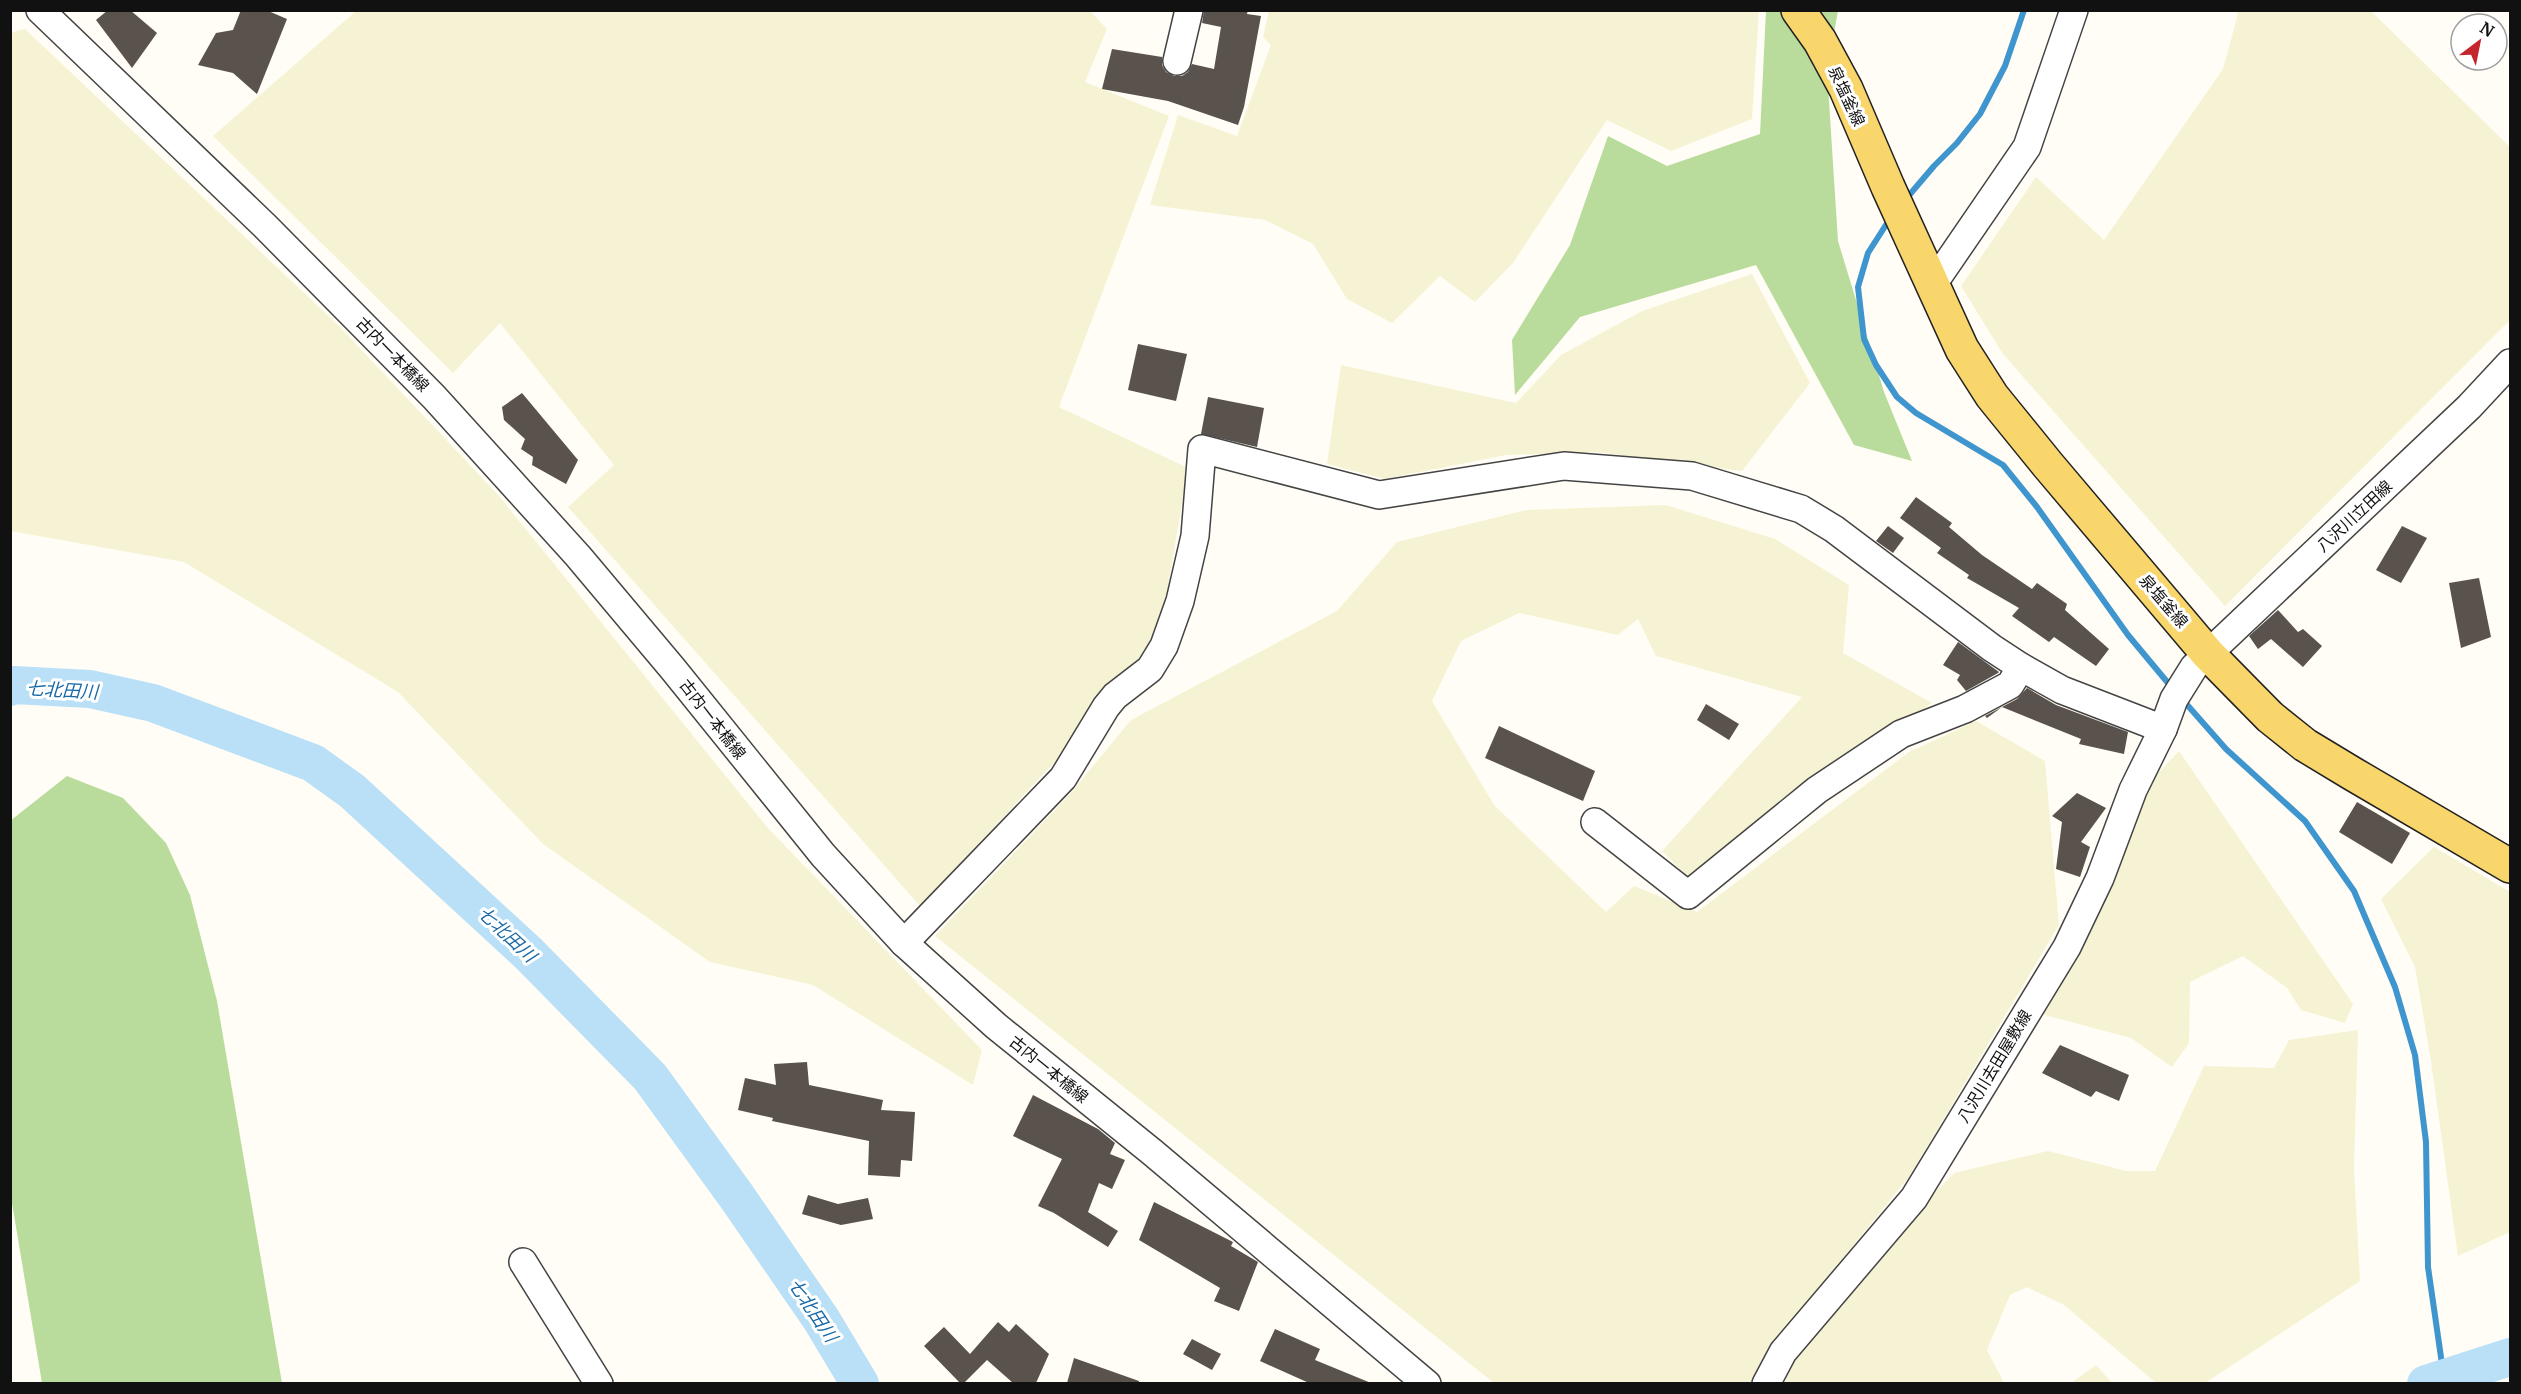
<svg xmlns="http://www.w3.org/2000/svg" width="2521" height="1394" font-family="Merriweather,'Noto Sans JP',serif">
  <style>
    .farmland { fill: #f6f3d4 }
    .forest { fill: #b9dc9c }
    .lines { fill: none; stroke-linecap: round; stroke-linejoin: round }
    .stream { stroke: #3f96cf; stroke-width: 6 }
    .river { stroke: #b9e0f7; stroke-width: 38 }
    .building { fill: #5a524d }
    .minor-casing { stroke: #444; stroke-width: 30 }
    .major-casing { stroke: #222; stroke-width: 36 }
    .minor { stroke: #fff; stroke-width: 27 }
    .major { stroke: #f9d66b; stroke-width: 33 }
    .labels { text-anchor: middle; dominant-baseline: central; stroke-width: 6; stroke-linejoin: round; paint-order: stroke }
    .street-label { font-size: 16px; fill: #111; stroke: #fff }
    .water-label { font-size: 18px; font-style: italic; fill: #1768a6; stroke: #fff }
  </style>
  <rect width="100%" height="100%" fill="#fffdf5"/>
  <g class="farmland">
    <polygon points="1759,10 1752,119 1671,151 1607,120 1513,263 1475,302 1440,276 1392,323 1347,299 1313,244 1265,220 1150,205 1178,115 1237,136 1271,45 1263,37 1269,11"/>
    <polygon points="356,11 1090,11 1107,29 1085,82 1169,116 1059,407 1188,468 1162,622 1143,655 1107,687 1064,752 920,906 568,507 614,465 500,323 453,373 213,136"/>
    <polygon points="2237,11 2371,11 2510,147 2510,320 2225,606 2003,354 1961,286 2036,177 2104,240 2223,69 2238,14"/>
    <polygon points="25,29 339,326 499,496 767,827 982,1050 973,1085 813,985 710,962 543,844 398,692 184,562 11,531 10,33"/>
    <polygon points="1752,274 1810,383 1742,471 1597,452 1506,455 1385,479 1327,464 1341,365 1516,403 1561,355 1642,311"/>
    <polygon points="1666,505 1775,539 1849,585 1843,653 1932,703 1690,879 1662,851 1802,697 1656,656 1638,619 1618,635 1519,613 1461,641 1432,701 1494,805 1606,912 1634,886 1697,912 1909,752 1976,721 2045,761 2059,925 1909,1177 1780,1335 1752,1384 1494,1383 935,936 1070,794 1131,720 1337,611 1397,542 1526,510"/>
    <polygon points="2179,751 2353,1004 2345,1023 2301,1010 2287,988 2243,956 2190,982 2189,1043 2172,1067 2131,1038 2041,1014 2145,787"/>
    <polygon points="2434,847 2510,892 2510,1232 2458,1256 2431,1061 2415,967 2381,899"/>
    <polygon points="2358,1030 2354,1169 2360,1281 2205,1383 2156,1383 2064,1305 2027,1287 2010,1295 1987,1350 2004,1383 1782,1384 1795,1359 1928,1200 1954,1173 2048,1151 2126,1171 2155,1171 2204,1066 2274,1068 2289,1040"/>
    <polygon points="2096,1365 2112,1383 2071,1383"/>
  </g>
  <g class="forest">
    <polygon points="1766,11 1838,11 1827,70 1838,241 1884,392 1912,461 1854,445 1756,265 1580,317 1515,395 1512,340 1570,245 1608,136 1667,166 1760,134"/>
    <polygon points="67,776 123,798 166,843 190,895 217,1001 282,1383 42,1383 11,1197 10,821"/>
  </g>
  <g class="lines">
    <g class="stream">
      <polyline points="1905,200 1934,166 1957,143 1980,114 2005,66 2024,10"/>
      <polyline points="1891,217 1868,253 1858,287 1864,339 1876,365 1897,397 1916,413 2003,465 2037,507 2128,635 2173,689"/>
      <polyline points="2182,699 2226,749 2305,821 2354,891 2395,987 2415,1055 2426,1142 2428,1267 2444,1378"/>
    </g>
    <g class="river">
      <polyline points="10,687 14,685 90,689 153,703 313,763 352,791 529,954 650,1077 737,1197 821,1319 860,1384"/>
      <polyline points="2426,1384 2510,1357"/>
    </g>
  </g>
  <g class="building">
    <polygon points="108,10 130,10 157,33 132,68 96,20"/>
    <polygon points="241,10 266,10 287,19 257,94 233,73 198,65 216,33 233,30"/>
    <polygon points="1204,10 1248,10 1247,14 1261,16 1244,107 1238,125 1168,101 1102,89 1112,49 1162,57 1162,65 1166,72 1174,76 1182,76 1188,72 1192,64 1214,69 1221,27 1202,23"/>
    <polygon points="1138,344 1187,354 1176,401 1128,390"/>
    <polygon points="522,393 578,460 566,484 532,465 533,457 521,449 525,439 504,420 502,407"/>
    <polygon points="1208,397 1264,408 1257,447 1201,434"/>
    <polygon points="1916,497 1952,523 1949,527 1982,555 2032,589 2037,583 2067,604 2065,610 2109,649 2096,666 2054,637 2049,642 2012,616 2019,608 1967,578 1969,575 1937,553 1941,548 1900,518"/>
    <polygon points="1888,526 1904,538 1893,553 1876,541"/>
    <polygon points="2402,526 2427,538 2401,583 2376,570"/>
    <polygon points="2479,578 2491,637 2461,648 2449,583"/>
    <polygon points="2278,610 2298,632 2303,629 2322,646 2303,667 2271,639 2258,649 2249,636"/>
    <polygon points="1958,642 1999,672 1998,673 1966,691 1957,680 1960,675 1943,665"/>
    <polygon points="2027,688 2056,705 2128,732 2124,754 2079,744 2081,739 2002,707 1987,718 1985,716 2017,699"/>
    <polygon points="1706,704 1739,724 1729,740 1697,720"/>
    <polygon points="1499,726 1595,771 1583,801 1485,758"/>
    <polygon points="2077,793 2106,808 2081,842 2090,847 2080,877 2056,869 2062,822 2052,816"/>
    <polygon points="2357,802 2410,833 2392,864 2339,832"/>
    <polygon points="2060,1045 2129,1075 2119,1101 2096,1091 2091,1097 2042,1073"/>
    <polygon points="807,1062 809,1085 883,1100 881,1110 915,1112 912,1161 901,1160 900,1177 868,1175 869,1141 772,1121 773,1118 738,1110 745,1078 776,1085 774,1064"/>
    <polygon points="1033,1095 1098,1129 1115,1143 1110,1154 1125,1160 1112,1189 1099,1183 1088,1212 1118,1231 1108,1247 1054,1213 1038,1206 1062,1159 1013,1136"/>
    <polygon points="808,1195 838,1204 868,1198 873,1219 841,1225 802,1214"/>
    <polygon points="1154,1202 1233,1242 1231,1246 1258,1262 1239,1311 1214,1301 1220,1288 1139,1240"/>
    <polygon points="998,1322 1009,1332 1016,1324 1049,1354 1036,1383 1013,1383 987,1360 964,1383 960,1383 924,1346 944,1327 970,1354"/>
    <polygon points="1275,1329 1320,1349 1315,1360 1371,1383 1309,1383 1260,1361"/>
    <polygon points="1192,1339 1221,1354 1212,1370 1183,1354"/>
    <polygon points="1074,1358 1139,1381 1139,1383 1067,1383"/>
  </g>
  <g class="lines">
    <g class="minor-casing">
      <g id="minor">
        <polyline points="40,10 265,226 434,397 578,556 673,669 823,855 904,943 996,1026 1152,1152 1427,1384"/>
        <polyline points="1177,61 1189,10"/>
        <polyline points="1933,284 2027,147 2074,10"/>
        <polyline points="1595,822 1688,895 1817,790 1901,734 1965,709 2010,685 2021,667"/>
        <polyline points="904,943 1063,778 1106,707 1115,696 1150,669 1164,646 1180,601 1195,536 1202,449 1379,495 1564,466 1692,476 1801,509 1834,529 1992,648 2021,667 2062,690 2163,729"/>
        <polyline points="523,1262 599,1384"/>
        <polyline points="1766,1384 1783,1352 1914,1198 2067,947 2100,878 2133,790 2163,729 2174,699 2194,667 2469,407 2510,363"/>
      </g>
    </g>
    <g class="major-casing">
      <polyline id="major" points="1798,10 1820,41 1846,89 1888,187 1962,349 1992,396 2048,465 2208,654 2270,717 2305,745 2353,774 2510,866"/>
    </g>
    <use href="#minor" class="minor"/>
    <use href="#major" class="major"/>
  </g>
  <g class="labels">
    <g class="street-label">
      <text transform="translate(1847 96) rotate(65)">泉塩釜線</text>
      <text transform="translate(393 354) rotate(46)">古内一本橋線</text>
      <text transform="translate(2354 516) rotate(-43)">八沢川立田線</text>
      <text transform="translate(2164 601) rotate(49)">泉塩釜線</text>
      <text transform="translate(713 719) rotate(52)">古内一本橋線</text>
      <text transform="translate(1994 1066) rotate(-59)">八沢川去田屋敷線</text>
      <text transform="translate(1049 1069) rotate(39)">古内一本橋線</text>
    </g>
    <g class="water-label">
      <text transform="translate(62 690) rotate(3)">七北田川</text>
      <text transform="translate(507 934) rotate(43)">七北田川</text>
      <text transform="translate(813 1310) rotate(56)">七北田川</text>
    </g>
  </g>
  <rect width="2521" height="1394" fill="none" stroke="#111111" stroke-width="24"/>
  <g transform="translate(2479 42) rotate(32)"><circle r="28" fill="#ffffff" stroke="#a0a0a0" stroke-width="1.5"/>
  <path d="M0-4.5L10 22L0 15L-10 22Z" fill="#c4262e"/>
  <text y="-9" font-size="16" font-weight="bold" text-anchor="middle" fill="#111111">N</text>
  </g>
</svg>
